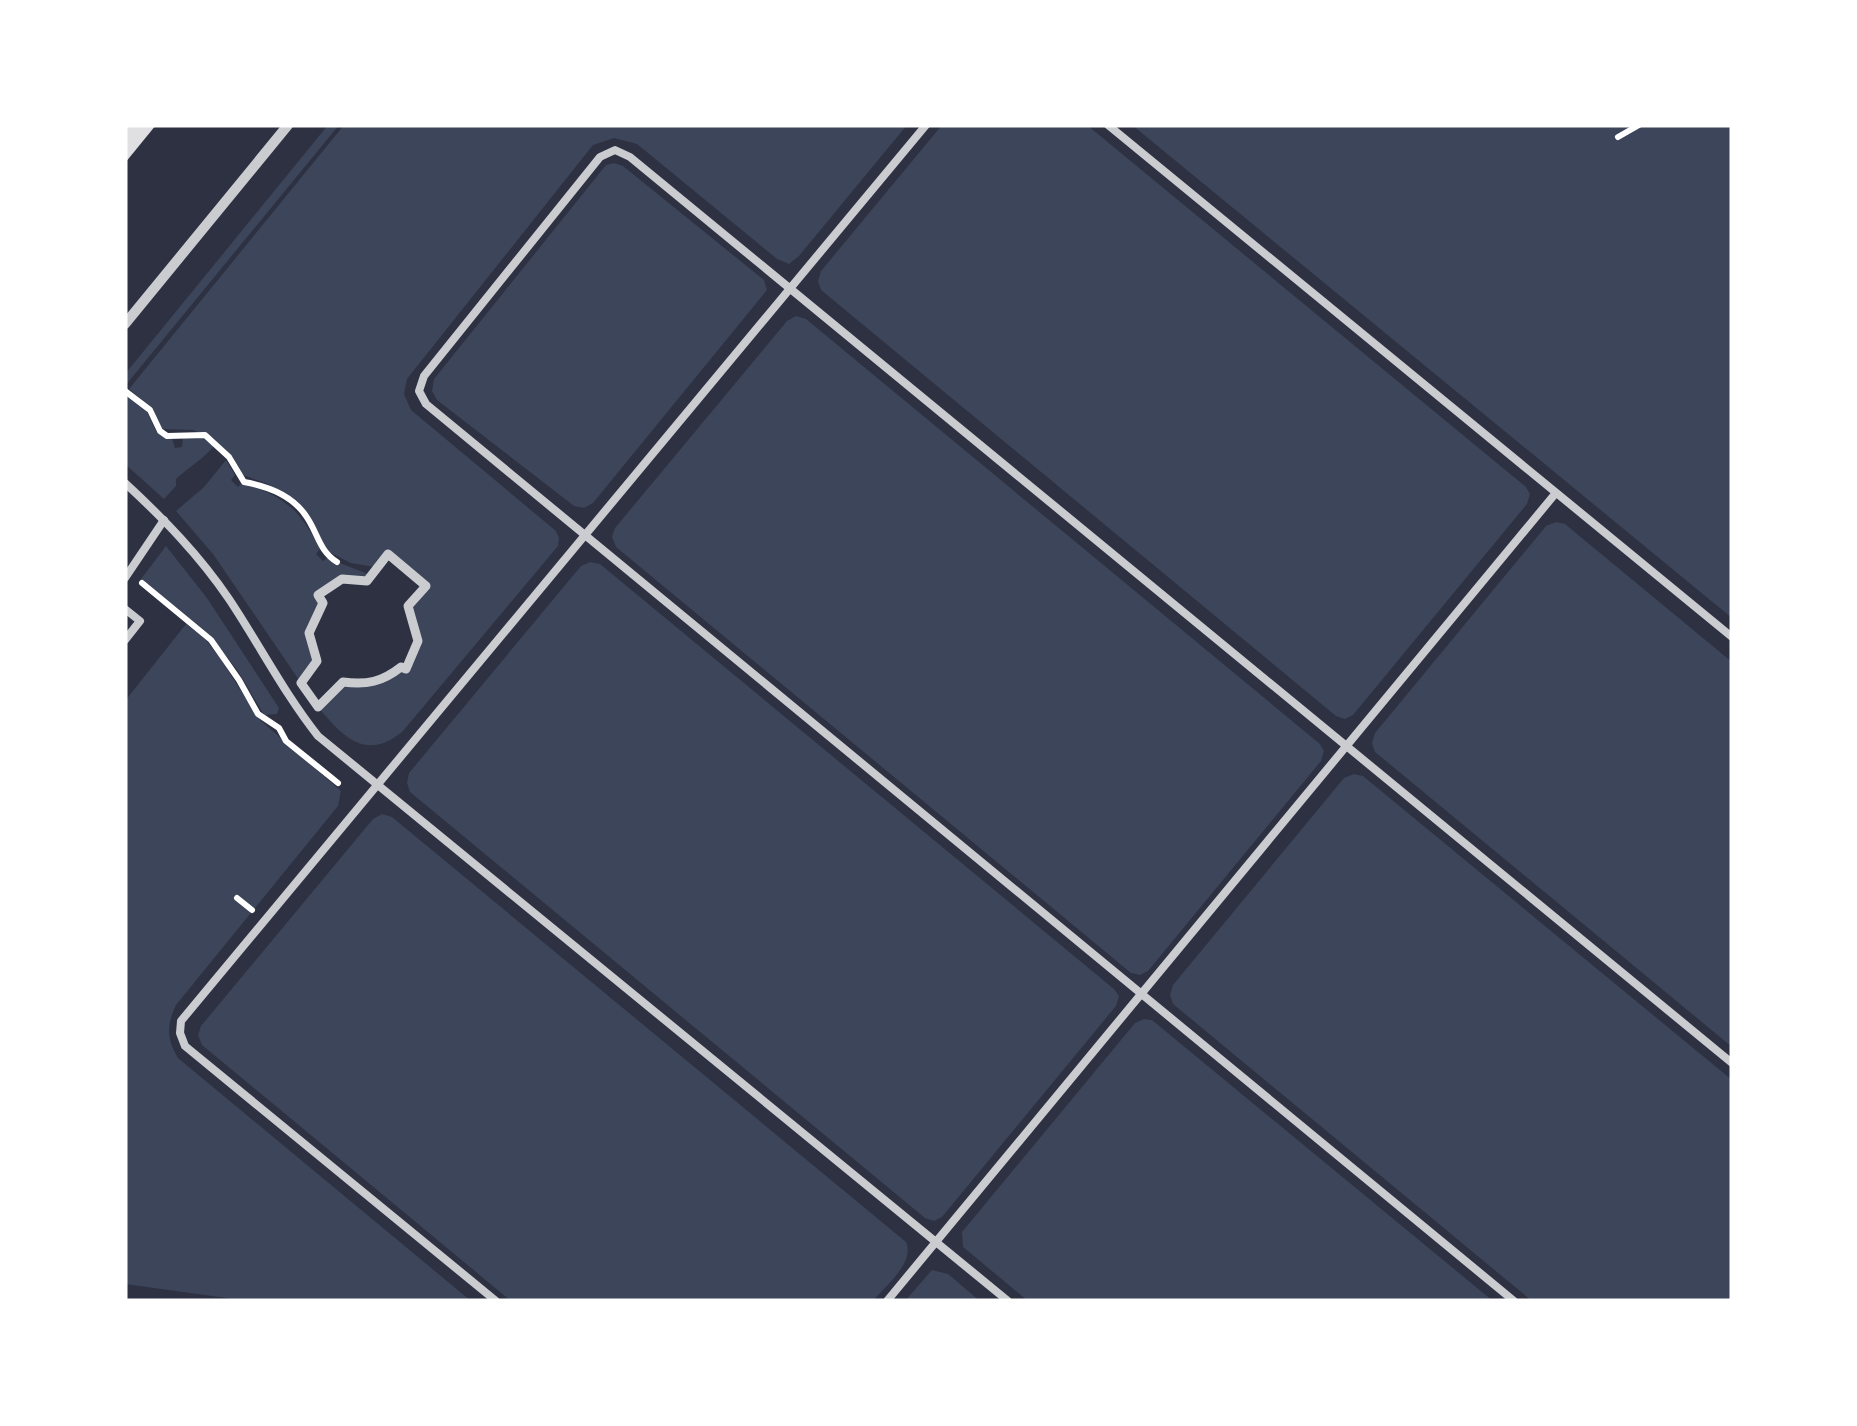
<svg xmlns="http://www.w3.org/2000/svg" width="1857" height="1426" font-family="Commissioner,sans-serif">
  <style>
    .green { fill: #3c4559 }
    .building { fill: #e0e0e3 }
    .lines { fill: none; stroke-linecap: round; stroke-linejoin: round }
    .path { stroke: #fff; stroke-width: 6 }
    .service { stroke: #caccd0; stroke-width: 8 }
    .pedestrian { stroke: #caccd0; stroke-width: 9 }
    .minor { stroke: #caccd0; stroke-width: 10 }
  </style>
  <rect width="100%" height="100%" fill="#2d3142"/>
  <g class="green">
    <polygon points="328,125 339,125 125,386 125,374"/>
    <path d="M344,125H907L799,256L789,264L777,259L637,144L614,138L593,145L407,379L404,394L411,410L556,531L559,538L558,546L403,731C366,762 343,737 318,707L343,682L358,684L406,669L418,641L408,606L426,586L388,554L374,567L351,563L327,551L299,504L270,485L243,475L232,456L212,437L193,430L161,429L153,409L129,389Z"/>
    <polygon points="942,125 1087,125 1526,487 1530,494 1527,504 1353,715 1345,719 1336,716 821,290 818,281 821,271"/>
    <polygon points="1132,125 1732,125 1732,618"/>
    <polygon points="614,163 623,166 764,280 767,290 593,503 584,508 574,506 437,400 432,391 434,379 606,165"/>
    <polygon points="796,316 806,319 1320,744 1324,751 1321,761 1148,971 1140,975 1131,973 616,547 612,537 615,528 787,321"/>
    <path d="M125,395L146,410L156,431L172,438L175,448L182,447L183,437L203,438L214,446C202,460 189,467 176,479V486L164,499L125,464Z"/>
    <path d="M226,460L235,475L231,480L238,487L242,483C285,496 300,510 320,549L316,554L323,561L327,558L368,574L367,581L342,579L318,595L323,603L311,626L317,661L301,683L213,554L176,511L204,487Z"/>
    <polygon points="1556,522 1565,524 1732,662 1732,1047 1375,752 1372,743 1375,733 1546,526"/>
    <polygon points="166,546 207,598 279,708 277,714 264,715 238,671 212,638 141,579"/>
    <polygon points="590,562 600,564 1114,989 1119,996 1116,1006 942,1217 934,1221 925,1218 410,792 407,783 409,773 581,566"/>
    <path d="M186,624L204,638L218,655L259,719L341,791L338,806L176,1005C167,1025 166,1038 178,1058L471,1301H248L125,1284V701Z"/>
    <polygon points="1354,774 1363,776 1732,1080 1732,1301 1532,1301 1173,1004 1170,995 1173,985 1344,778"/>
    <path d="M382,814L392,817L906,1242C915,1263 886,1285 873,1301H511L202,1045L198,1035L201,1026L373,819Z"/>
    <polygon points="1144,1019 1152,1020 1493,1301 1028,1301 963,1247 962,1232 1135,1023"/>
    <polygon points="932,1270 948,1274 980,1301 905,1301"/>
  </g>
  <polygon class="building" points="125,125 156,125 125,163"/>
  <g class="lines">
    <g class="path">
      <polyline points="1618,137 1639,125"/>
      <path d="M125,391L150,410L160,431L167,436L205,435L229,457L244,482C267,486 292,495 306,516C318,533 319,551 337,562"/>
      <polyline points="142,583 211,640 239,680 258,714 279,728 286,741 338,783"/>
      <polyline points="237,898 252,910"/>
    </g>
    <g class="service">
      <polyline points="1108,125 1732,637"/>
      <path d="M125,483C164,519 199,555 229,599C259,644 284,693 318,736L1008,1301"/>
      <polyline points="125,578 164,520"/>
      <polyline points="125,609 140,621 125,640"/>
      <polyline points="496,1301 185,1046 180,1033 181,1021 926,125"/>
      <polyline points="887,1301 1555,494"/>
      <polyline points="1514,1301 426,404 419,391 424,376 600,157 615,150 630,157 1732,1063"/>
    </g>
    <path class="pedestrian" d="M388,554L426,586L408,606L418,641L406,669L401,667C382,682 367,685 343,682L318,707L301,683L317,661L309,633L323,603L318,595L342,579L367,581Z"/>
    <polyline class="minor" points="125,324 288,125"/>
  </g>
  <rect width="1857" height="1426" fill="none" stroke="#ffffff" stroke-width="255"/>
</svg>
